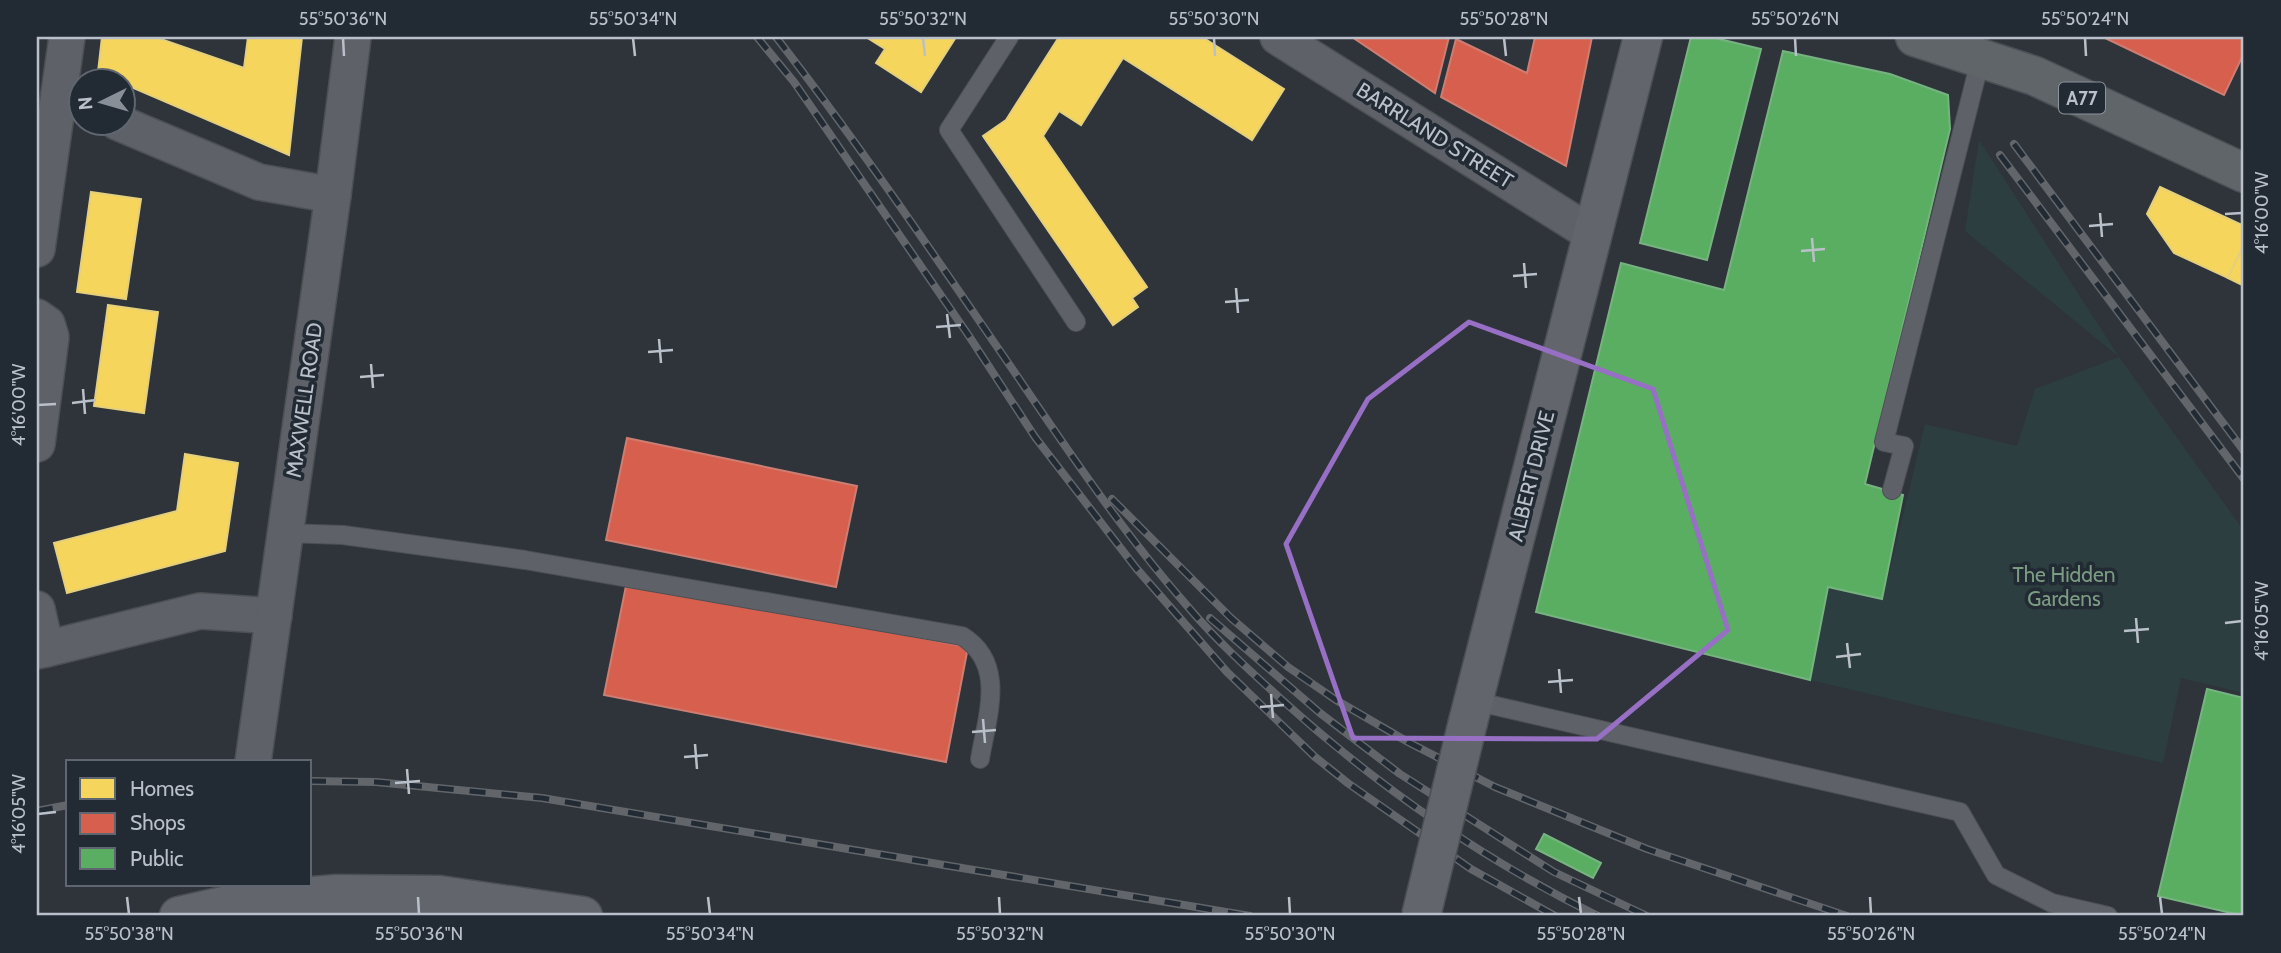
<svg xmlns="http://www.w3.org/2000/svg" width="2281" height="953" font-family="Cabin,sans-serif">
  <style>
    .green { fill: #2c3e40 }
    .homes { fill: #f6d55c; stroke: #e4cf7d; stroke-width: 2 }
    .shops { fill: #d6604d; stroke: #ce7d72; stroke-width: 2 }
    .public { fill: #5aae61; stroke: #77b380; stroke-width: 2 }
    .lines { fill: none; stroke-linecap: round; stroke-linejoin: round }
    .lane-casing { stroke: #4c5054; stroke-width: 20 }
    .street-casing { stroke: #4c5054; stroke-width: 38 }
    .secondary-casing { stroke: #4c5054; stroke-width: 41 }
    .primary-casing { stroke: #4c5056; stroke-width: 41 }
    .lane { stroke: #5e6268; stroke-width: 18 }
    .street { stroke: #5e6268; stroke-width: 35 }
    .secondary { stroke: #62666c; stroke-width: 38 }
    .primary { stroke: #606569; stroke-width: 38 }
    .rail-casing { stroke: #62666b; stroke-width: 8 }
    .rail { stroke: #222a34; stroke-width: 5; stroke-dasharray: 16; stroke-linecap: butt }
    .secondary-bridge-casing { stroke: #4c5054; stroke-width: 41; stroke-linecap: butt }
    .secondary-bridge { stroke: #62666c; stroke-width: 38 }
    .marked { fill: none; stroke: #976fc4; stroke-width: 5; stroke-linejoin: round }
    .ticks { fill: none; stroke: #bac0c9; stroke-width: 2.5 }
    .labels { text-anchor: middle; dominant-baseline: central; stroke-width: 7; stroke-linejoin: round; paint-order: stroke }
    .shield { fill: #222a34; stroke: #8c939c; stroke-width: 2 }
    .shield-label { font-size: 19px; font-weight: bold; fill: #bac0c9 }
    .street-label { font-size: 21px; fill: #bac0c9; stroke: #222a34 }
    .park-label { font-size: 21px; fill: #7b9c82; stroke: #222a34 }
    .neatline { fill: none; stroke: #bac0c9; stroke-width: 2.5 }
    .ticks-label { font-size: 18px; text-anchor: middle; fill: #bac0c9 }
  </style>
  <rect width="100%" height="100%" fill="#2e343a"/>
  <polygon class="green" points="1979,140 2119,357 2244,531 2244,693 2181,678 2163,763 1810,680 1828,587 1883,598 1925,424 2017,446 2035,389 2119,357 1965,231"/>
  <g class="homes">
    <polygon points="102,37 155,37 244,68 248,37 302,37 289,155 122,83 122,80 116,80 98,72"/>
    <polygon points="866,37 956,37 921,92 876,63 885,49"/>
    <polygon points="1059,37 1202,37 1284,89 1252,140 1123,58 1081,125 1059,111 1043,136 1147,287 1132,298 1138,307 1113,325 983,136 1006,120"/>
    <polygon points="2160,187 2244,226 2244,244 2228,278 2174,253 2147,214"/>
    <polygon points="91,192 141,199 126,299 77,292"/>
    <polygon points="2244,244 2244,286 2228,278"/>
    <polygon points="108,305 158,312 144,413 94,406"/>
    <polygon points="185,454 238,463 225,551 67,593 54,543 177,511"/>
  </g>
  <g class="shops">
    <polygon points="1352,37 1449,37 1435,93"/>
    <polygon points="1535,37 1592,37 1566,166 1441,97 1456,39 1527,73"/>
    <polygon points="2103,37 2244,37 2244,53 2224,95"/>
    <polygon points="627,438 857,486 836,587 606,540"/>
    <polygon points="627,581 968,647 946,762 604,695"/>
  </g>
  <g class="public">
    <polygon points="1691,37 1711,37 1761,49 1707,260 1640,243"/>
    <polygon points="1783,51 1890,74 1948,95 1950,129 1865,484 1903,495 1882,599 1828,587 1810,680 1536,612 1621,263 1724,290"/>
    <polygon points="2207,689 2244,698 2244,916 2158,896"/>
    <polygon points="1544,834 1601,863 1593,878 1536,849"/>
  </g>
  <g class="lines">
    <g class="lane-casing">
      <g id="lane">
        <polyline points="1009,37 949,130 1076,322"/>
        <polyline points="1892,490 1904,446 1884,442 1981,57"/>
        <path d="M285,533L343,535L525,560L962,636C1007,664 987,716 980,759"/>
        <polyline points="1474,701 1960,812 1996,875 2052,903 2108,916"/>
      </g>
    </g>
    <g class="street-casing">
      <g id="street">
        <polyline points="1278,37 1592,234"/>
        <polyline points="117,122 259,182 333,195"/>
        <polyline points="37,249 67,37"/>
        <polyline points="37,317 47,324 51,337 37,444"/>
        <polyline points="37,609 46,649 37,651"/>
        <polyline points="46,649 200,611 274,616"/>
        <polyline points="253,762 333,195 353,37"/>
      </g>
    </g>
    <g class="secondary-casing">
      <g id="secondary">
        <polyline points="1468,722 1643,37"/>
        <polyline points="179,916 241,902 337,894 439,895 583,916"/>
      </g>
    </g>
    <g class="primary-casing">
      <polyline id="primary" points="1915,37 2035,76 2244,173"/>
    </g>
    <use href="#lane" class="lane"/>
    <use href="#street" class="street"/>
    <use href="#secondary" class="secondary"/>
    <use href="#primary" class="primary"/>
    <g class="rail-casing">
      <g id="rail">
        <polyline points="757,37 794,82 969,336 1035,437 1136,568 1227,672 1315,757 1349,784 1471,869 1555,916"/>
        <path d="M776,37C859,144 934,255 1011,367C1067,449 1123,533 1189,608C1217,641 1249,670 1281,699C1376,785 1482,859 1598,916"/>
        <polyline points="2014,144 2244,451"/>
        <polyline points="2000,155 2244,479"/>
        <polyline points="1112,499 1231,618 1288,667 1336,700 1408,742 1495,787 1647,849 1847,916"/>
        <polyline points="1210,618 1320,713 1400,774 1554,872 1647,916"/>
        <polyline points="310,781 376,782 542,798 1250,916"/>
        <polyline points="37,811 68,805"/>
      </g>
    </g>
    <use href="#rail" class="rail"/>
    <g class="secondary-bridge-casing">
      <polyline id="secondary-bridge" points="1421,916 1468,722"/>
    </g>
    <use href="#secondary-bridge" class="secondary-bridge"/>
  </g>
  <path class="marked" d="M1469,322L1653,389L1728,630L1597,739L1353,738L1286,544L1368,399Z"/>
  <path class="ticks" d="M343,38L344,56M633,38L635,56M923,38L925,56M1214,38L1215,56M1504,38L1506,56M1795,38L1796,56M2085,38L2086,56M2100,213L2102,237M2225,214L2242,213M2089,226L2113,224M1812,238L1814,262M1801,251L1825,249M1524,263L1526,288M1513,276L1537,274M1236,288L1238,313M1225,302L1249,300M947,314L950,338M936,327L961,325M659,339L661,363M648,352L673,350M371,364L373,388M360,377L384,375M83,389L85,414M72,403L96,400M38,405L56,404M2136,618L2138,643M2225,623L2242,621M2124,631L2149,629M1847,643L1850,668M1836,657L1861,654M1559,669L1561,693M1548,682L1573,680M1271,694L1273,718M1260,707L1284,705M983,719L985,743M972,732L996,730M695,744L697,769M684,757L708,755M407,769L409,794M395,783L420,781M38,814L56,812M127,897L129,914M418,897L419,914M708,897L710,914M999,897L1000,914M1289,897L1290,914M1579,897L1581,914M1870,897L1871,914M2160,897L2162,914"/>
  <g class="labels">
    <rect class="shield" x="2059" y="82.5" width="46" height="31" rx="5"/>
    <g class="shield-label">
      <text x="2082" y="98">A77</text>
    </g>
    <g class="street-label">
      <text transform="translate(1435 135) rotate(32)">BARRLAND STREET</text>
      <text transform="translate(304 400) rotate(-82)">MAXWELL ROAD</text>
      <text transform="translate(1531 476) rotate(-76)">ALBERT DRIVE</text>
    </g>
    <g class="park-label">
      <text x="2064" y="574">The Hidden<tspan x="2064" dy="24">Gardens</tspan></text>
    </g>
  </g>
  <rect width="2281" height="953" fill="none" stroke="#222a34" stroke-width="77"/>
  <rect x="66" y="760" width="245" height="126" fill="#222a34" stroke="#5f6670" stroke-width="2"/>
  <rect x="80" y="778" width="35" height="21" fill="#f6d55c" stroke="#5f6670" stroke-width="2"/>
  <text x="130" y="796" font-size="21" fill="#bac0c9">Homes</text>
  <rect x="80" y="813" width="35" height="21" fill="#d6604d" stroke="#5f6670" stroke-width="2"/>
  <text x="130" y="830" font-size="21" fill="#bac0c9">Shops</text>
  <rect x="80" y="848" width="35" height="21" fill="#5aae61" stroke="#5f6670" stroke-width="2"/>
  <text x="130" y="866" font-size="21" fill="#bac0c9">Public</text>
  <g transform="translate(102 102) rotate(265)"><circle r="33" fill="#222a34" stroke="#5f6670" stroke-width="2"/>
  <path d="M0-5L12 26L0 18L-12 26Z" fill="#898f97"/>
  <text y="-10" font-size="19" font-weight="bold" text-anchor="middle" fill="#bac0c9">N</text>
  </g>
  <rect x="38" y="38" width="2204" height="876" class="neatline"/>
  <g class="ticks-label">
    <text x="343" y="25">55°50'36"N</text>
    <text x="633" y="25">55°50'34"N</text>
    <text x="923" y="25">55°50'32"N</text>
    <text x="1214" y="25">55°50'30"N</text>
    <text x="1504" y="25">55°50'28"N</text>
    <text x="1795" y="25">55°50'26"N</text>
    <text x="2085" y="25">55°50'24"N</text>
    <text transform="translate(2262 213) rotate(-90)" y="6">4°16'00"W</text>
    <text transform="translate(19 405) rotate(-90)" y="6">4°16'00"W</text>
    <text transform="translate(2262 621) rotate(-90)" y="6">4°16'05"W</text>
    <text transform="translate(19 814) rotate(-90)" y="6">4°16'05"W</text>
    <text x="129" y="940">55°50'38"N</text>
    <text x="419" y="940">55°50'36"N</text>
    <text x="710" y="940">55°50'34"N</text>
    <text x="1000" y="940">55°50'32"N</text>
    <text x="1290" y="940">55°50'30"N</text>
    <text x="1581" y="940">55°50'28"N</text>
    <text x="1871" y="940">55°50'26"N</text>
    <text x="2162" y="940">55°50'24"N</text>
  </g>
</svg>
